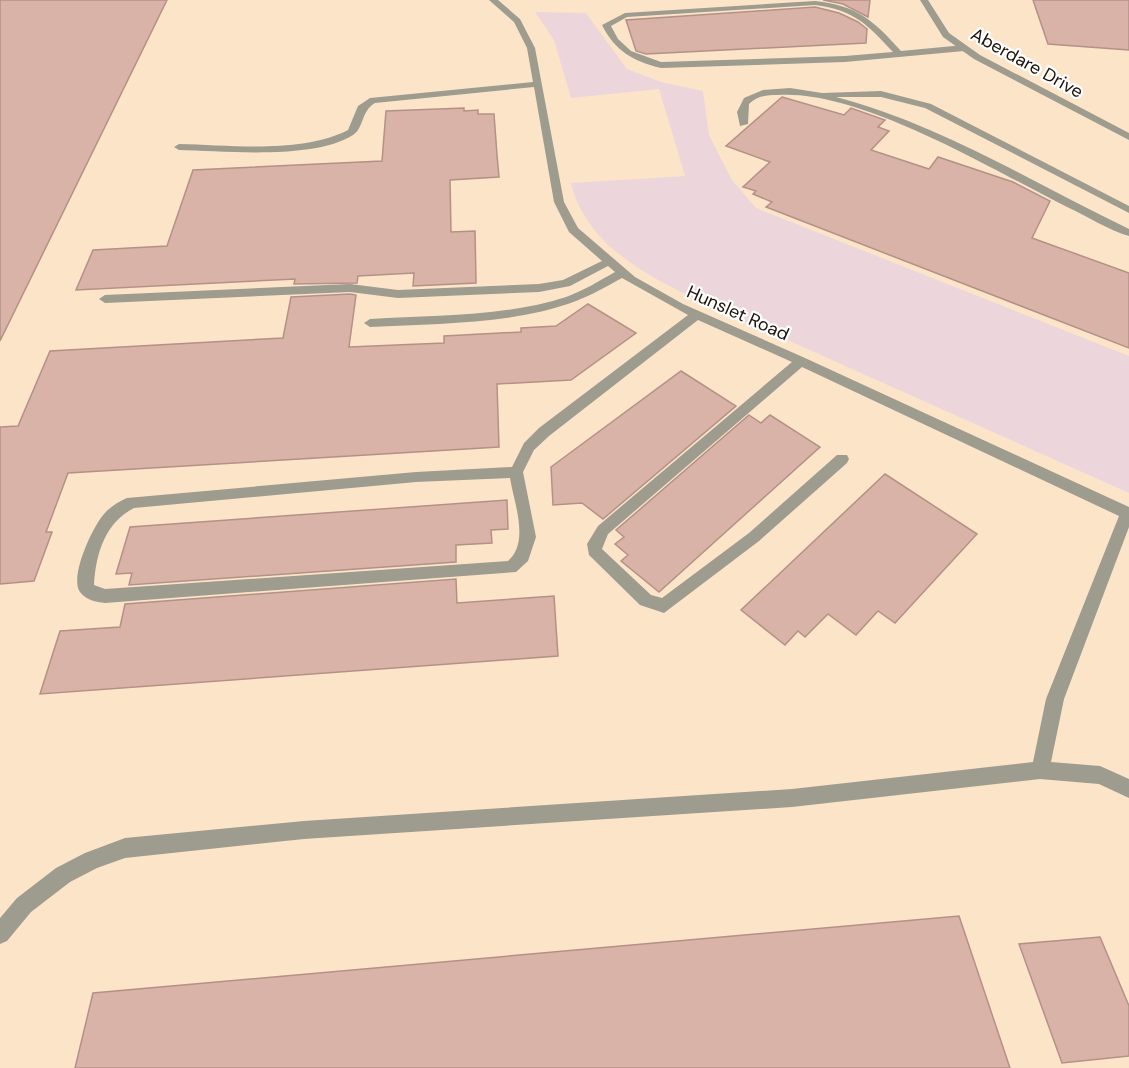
<svg xmlns="http://www.w3.org/2000/svg" width="1129" height="1068" font-family="'DM Sans',sans-serif">
  <style>
    .built { fill: #fce4c9 }
    .green { fill: #edd6db }
    .building { fill: #d9b3a8; stroke: #b49186; stroke-width: 1.5 }
    .lines { fill: none; stroke-linecap: round; stroke-linejoin: round }
    .service { fill: #9d9c8e; fill-rule: evenodd }
    .tertiary { fill: #9d9c8e; fill-rule: evenodd }
    .labels { text-anchor: middle; dominant-baseline: central; stroke-width: 4.5; stroke-linejoin: round; paint-order: stroke }
    .far-street-label { font-size: 18px; fill: #1b1309; stroke: #fff }
  </style>
  <rect width="100%" height="100%" fill="#feefde"/>
  <rect class="built" x="0" y="0" width="1129" height="1068"/>
  <path class="green" d="M535,12L586,13L627,69L661,82L703,91L709,135L732,180L756,208L1129,356V493L702,302C649,277 586,246 571,183L685,176L659,89L571,98L554,40Z"/>
  <g class="building">
    <polygon points="0,0 167,0 0,341"/>
    <polygon points="823,0 870,0 868,17 843,4"/>
    <polygon points="1033,0 1129,0 1129,50 1048,44"/>
    <polygon points="815,7 839,13 858,22 867,29 866,43 646,54 636,51 626,20"/>
    <polygon points="782,97 844,115 851,108 885,120 878,127 889,131 871,150 929,169 938,157 1013,182 1050,201 1032,238 1129,273 1129,348 766,207 772,202 753,194 756,191 743,187 770,162 726,146"/>
    <polygon points="464,108 464,111 478,110 478,114 494,114 497,155 499,177 450,180 451,232 475,231 476,283 413,286 414,273 358,276 357,283 294,284 295,279 76,290 93,250 167,246 193,170 382,161 386,111"/>
    <polygon points="350,294 356,295 349,347 444,343 444,336 521,332 521,328 556,326 588,304 636,333 571,380 497,384 499,447 68,473 46,532 52,532 34,581 0,584 0,427 18,426 50,351 283,338 291,297"/>
    <polygon points="681,371 736,406 603,519 582,503 553,505 551,467"/>
    <polygon points="749,415 761,423 770,415 820,447 659,592 621,561 628,555 615,544 624,537 616,530"/>
    <polygon points="885,474 977,534 895,623 878,611 856,635 828,614 805,637 798,631 785,645 741,610"/>
    <polygon points="507,500 508,529 491,530 492,543 456,545 456,562 129,585 132,573 116,574 130,527"/>
    <polygon points="456,579 457,603 554,596 558,656 40,694 60,631 120,627 125,604"/>
    <polygon points="959,916 1010,1068 75,1068 93,993"/>
    <polygon points="1100,937 1129,1006 1129,1056 1062,1063 1019,944"/>
  </g>
  <g class="lines">
    <g class="service">
      <path d="M489,0H498L520,19L535,48L564,202L578,228L635,277L683,304L805,358L1129,507V527L1064,699L1051,762L1100,766L1129,779V798L1099,784L1040,779L792,807L304,839L125,858L97,868L70,882L31,912L7,941L0,944V918L17,898L56,868L85,853L125,838L304,821L792,789L1033,762L1046,699L1119,516L802,367L608,534L602,549L651,595L662,598L749,533L837,455H847L849,459L847,463L759,541L664,613L640,605L589,555L587,544L598,526L792,362L698,320L549,436L534,450L523,472L536,537L528,561L516,572L105,603C96,602 86,600 80,592C69,577 93,526 104,514C110,507 118,502 127,498L416,472L512,467L524,443L539,428L688,315L622,278C607,286 592,295 576,301C512,325 438,323 370,327L364,323L370,319C434,315 504,317 566,297C583,291 599,281 615,272L608,266L570,286L539,292L398,298L350,292L105,303L99,299L105,295L350,284L398,290L539,284L563,280L602,261L569,232L554,202L534,87L375,103C361,111 364,128 353,135C314,160 225,151 179,150L174,147L179,144C231,145 301,154 348,130L358,106L370,98L533,82L527,48L514,22ZM510,478C514,503 530,542 508,561L105,589L94,585C96,553 105,523 134,508L416,482Z"/>
      <path d="M815,1C858,6 873,20 901,51L964,45L968,48L964,51L845,62L661,68C633,61 615,51 602,25L625,13ZM815,5C854,10 867,24 893,52L845,56L661,62L631,51L618,39L611,26L627,17Z"/>
      <path d="M790,88L822,93L881,91L931,104L1129,206V213L925,108L881,97H836C939,124 1034,183 1129,229V236C1108,230 1087,216 1067,207C993,170 860,89 778,95C767,95 757,96 749,104L748,124L740,126L737,112L744,98L763,90Z"/>
    </g>
    <polygon class="tertiary" points="920,0 928,0 949,33 980,55 1129,133 1129,140 974,59 943,37"/>
  </g>
  <g class="labels">
    <g class="far-street-label">
      <text transform="translate(1027 63) rotate(29)">Aberdare Drive</text>
      <text transform="translate(738 313) rotate(24)">Hunslet Road</text>
    </g>
  </g>
</svg>
